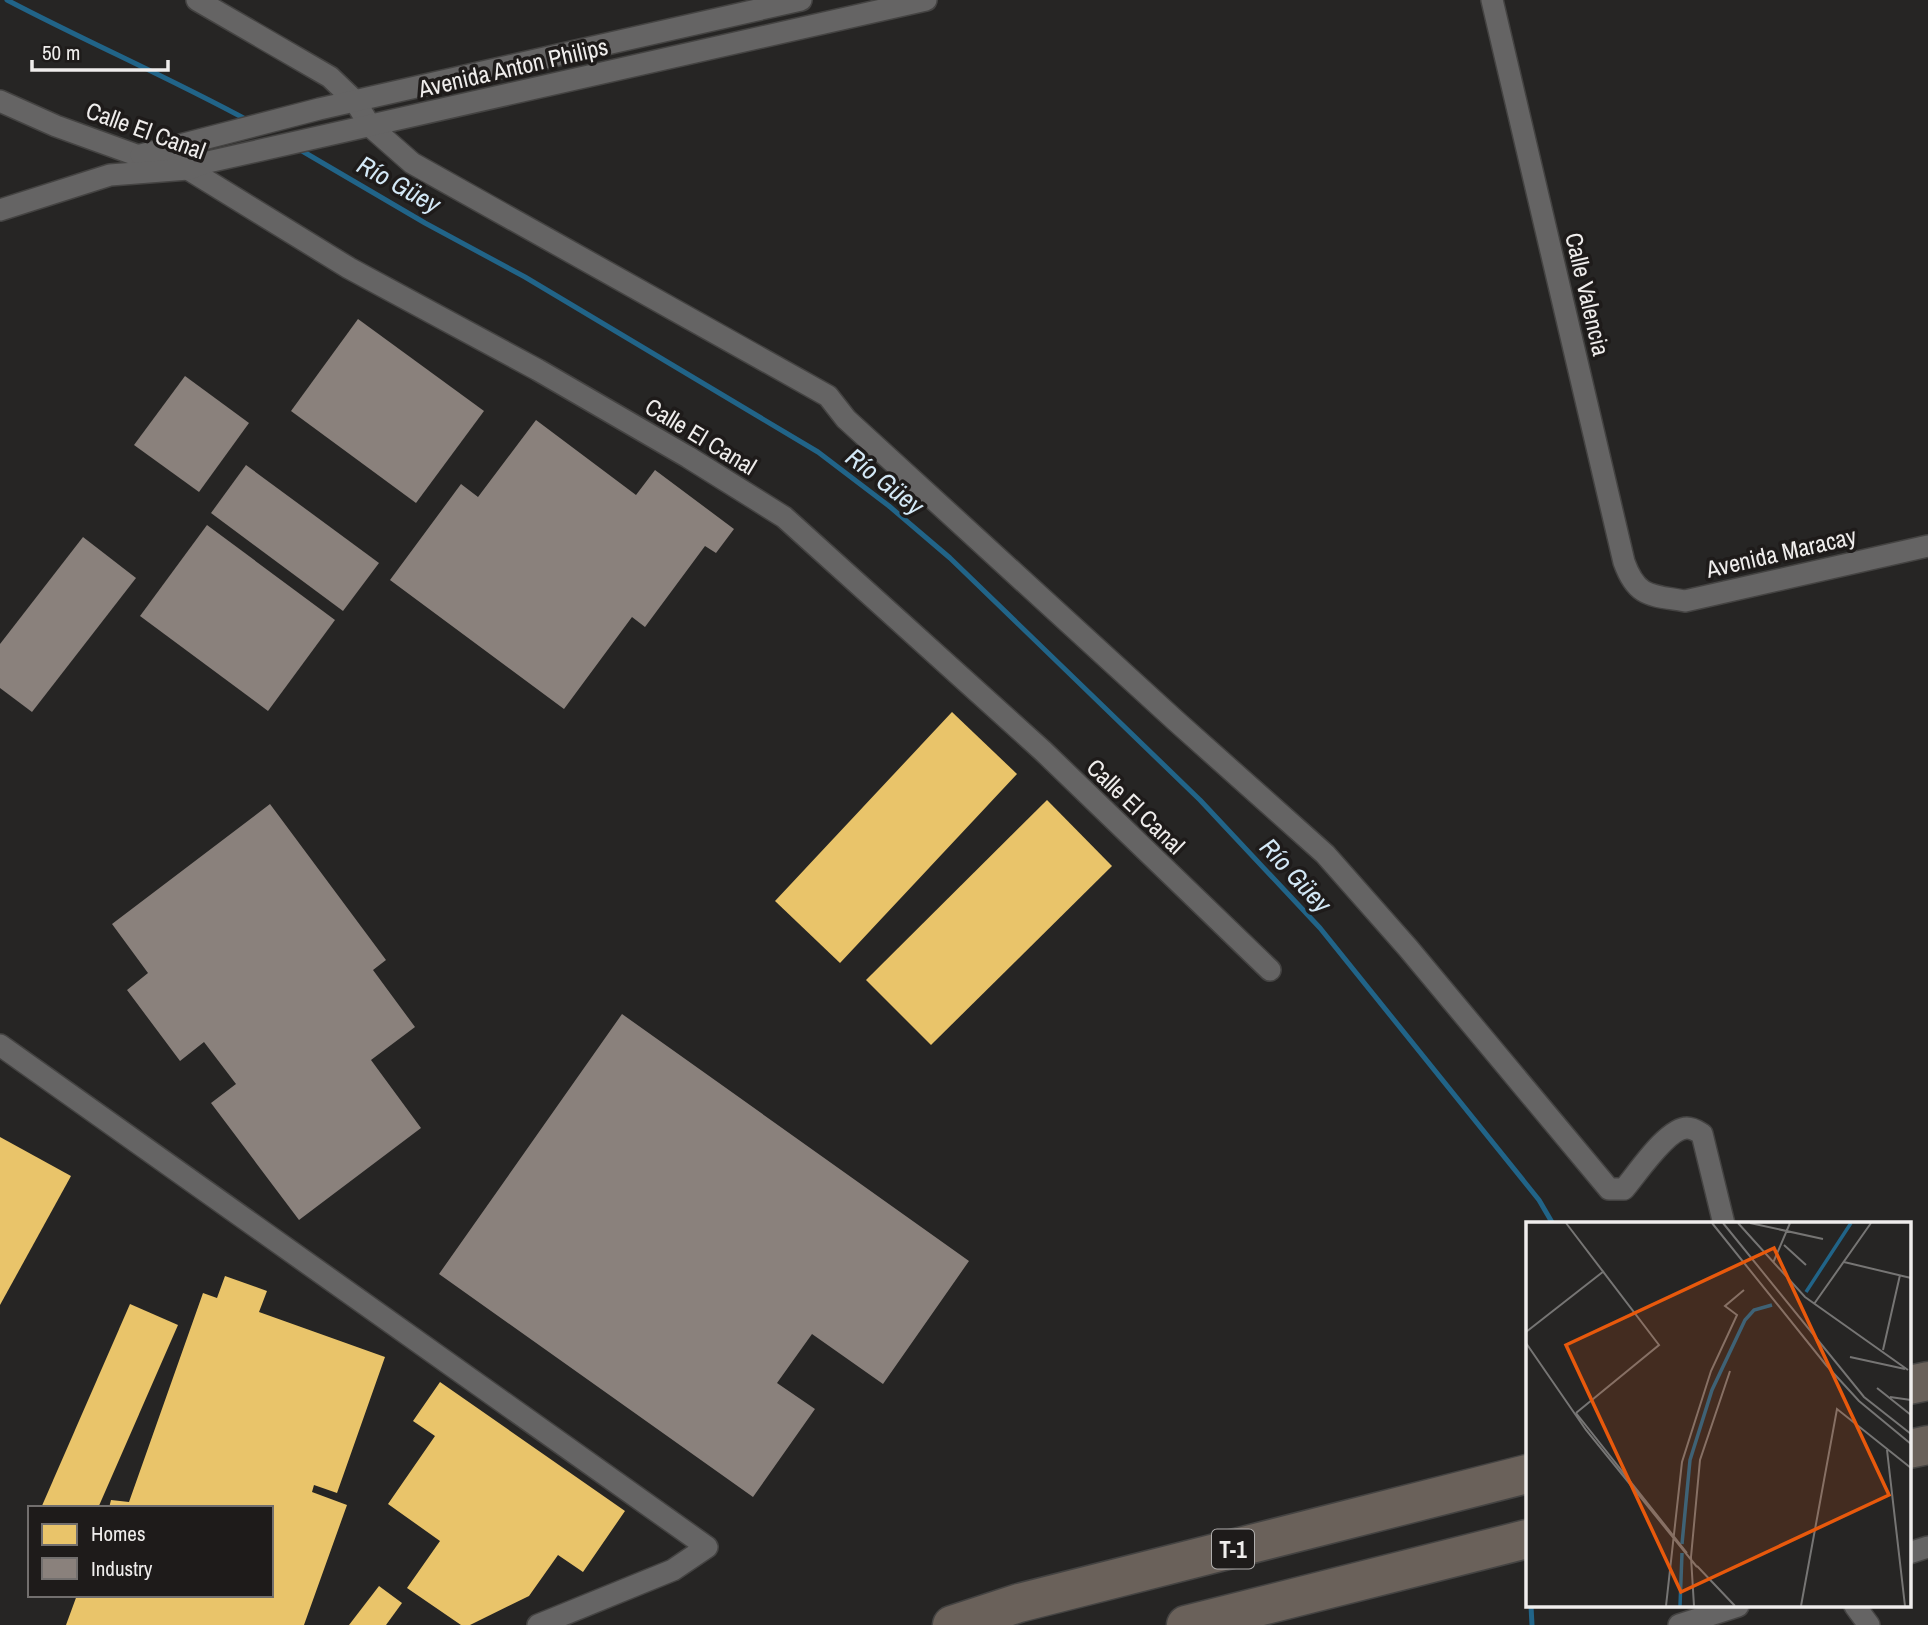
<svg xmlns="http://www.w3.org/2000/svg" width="1928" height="1625" font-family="'Archivo Narrow',sans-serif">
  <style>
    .homes { fill: #e9c46a }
    .industry { fill: #8a817c }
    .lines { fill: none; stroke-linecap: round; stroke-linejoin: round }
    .stream { stroke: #216488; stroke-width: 5 }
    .street-casing { stroke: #444342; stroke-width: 24 }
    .highway-casing { stroke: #444342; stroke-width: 41 }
    .street { stroke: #656464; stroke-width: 21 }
    .highway { stroke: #6a615a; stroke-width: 38 }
    .labels { text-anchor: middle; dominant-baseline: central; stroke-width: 7; stroke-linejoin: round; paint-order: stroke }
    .shield { fill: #1e1b1a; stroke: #b0aead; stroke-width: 2 }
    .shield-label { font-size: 23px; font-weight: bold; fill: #efedec }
    .street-label { font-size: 24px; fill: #efedec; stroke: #1e1b1a }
    .water-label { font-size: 26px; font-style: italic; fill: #d3e8f6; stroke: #1e1b1a }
    .inset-river { fill: none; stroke: #216488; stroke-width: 3.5 }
    .inset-road { fill: none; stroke: #767574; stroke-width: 2 }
    .view { fill: #e8590c; fill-opacity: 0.15; stroke: #e8590c; stroke-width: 3.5 }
    .inset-edge { fill: none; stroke: #efedec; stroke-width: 3.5 }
  </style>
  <rect width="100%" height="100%" fill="#262524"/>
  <g class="homes">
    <polygon points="952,712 1017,774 840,963 775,901"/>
    <polygon points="1047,800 1112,866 931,1045 866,980"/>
    <polygon points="0,1137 71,1176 0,1305"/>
    <polygon points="225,1276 267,1291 259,1312 385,1357 337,1493 314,1485 312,1492 347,1505 304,1625 66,1625 77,1595 271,1595 271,1508 109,1508 111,1500 129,1502 203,1293 217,1298"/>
    <polygon points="130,1304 178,1325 98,1508 41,1508"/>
    <polygon points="440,1382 625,1511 583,1572 558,1555 529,1596 470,1625 461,1625 407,1588 440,1541 388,1504 435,1436 413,1421"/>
    <polygon points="379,1586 402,1603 386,1625 349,1625"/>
  </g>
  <g class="industry">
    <polygon points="358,319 484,411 416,503 291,411"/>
    <polygon points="185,376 249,423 199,492 134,445"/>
    <polygon points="536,420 636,495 655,470 734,529 716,553 705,546 645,627 632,617 564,709 390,580 461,484 478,497"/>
    <polygon points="246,465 379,563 343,611 211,513"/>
    <polygon points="207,525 335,620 268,711 140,616"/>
    <polygon points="83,537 136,578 32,712 0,688 0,644"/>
    <polygon points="270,804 386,960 373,970 415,1027 371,1060 421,1128 299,1220 211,1103 236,1084 204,1042 180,1061 127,990 148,973 112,924"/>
    <polygon points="622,1014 969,1261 883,1384 812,1334 777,1383 815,1409 753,1497 439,1274"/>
  </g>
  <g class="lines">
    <g class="stream">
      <path d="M7,0C87,42 170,78 249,121"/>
      <polyline points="297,148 425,223 525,277 818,452 889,506 950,558 1200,800 1320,928 1539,1200 1553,1224"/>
      <polyline points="1531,1606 1532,1625"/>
    </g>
    <g class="street-casing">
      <g id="street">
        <path d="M197,0L330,77L355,101L370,126L412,163L828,396L846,419L1176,721L1325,854L1408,948L1609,1189H1624C1637,1174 1667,1128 1687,1128C1693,1128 1697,1131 1702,1134L1724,1224"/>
        <path d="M1492,0L1624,562C1637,598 1651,595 1685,601L1928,546"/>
        <polyline points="0,101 56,126 139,156 188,169 349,268 538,370 688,457 784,517 1043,751 1270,970"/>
        <polyline points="141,155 319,109 801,0"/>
        <polyline points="0,210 110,175 188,169 208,162 926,0"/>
        <polyline points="0,1045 707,1547 673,1570 538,1625"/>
        <polyline points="1909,1553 1928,1547"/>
        <polyline points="1855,1606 1869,1625"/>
        <polyline points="1679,1625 1738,1606"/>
      </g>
    </g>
    <g class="highway-casing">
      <g id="highway">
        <polyline points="1909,1385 1928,1381"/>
        <polyline points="1909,1449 1928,1445"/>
        <polyline points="952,1625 1019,1603 1527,1474"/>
        <polyline points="1186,1625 1527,1539"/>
      </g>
    </g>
    <use href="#street" class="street"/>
    <use href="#highway" class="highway"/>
  </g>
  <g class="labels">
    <rect class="shield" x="1212" y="1529.5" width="42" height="39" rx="5"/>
    <g class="shield-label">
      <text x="1233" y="1549">T-1</text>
    </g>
    <g class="street-label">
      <text transform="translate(513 67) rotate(-13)">Avenida Anton Philips</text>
      <text transform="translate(146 130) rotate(20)">Calle El Canal</text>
      <text transform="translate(1588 294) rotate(77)">Calle Valencia</text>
      <text transform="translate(701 436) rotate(31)">Calle El Canal</text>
      <text transform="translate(1781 552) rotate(-13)">Avenida Maracay</text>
      <text transform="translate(1136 806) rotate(44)">Calle El Canal</text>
    </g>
    <g class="water-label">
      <text transform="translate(399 184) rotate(29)">Río Güey</text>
      <text transform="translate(885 481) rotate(38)">Río Güey</text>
      <text transform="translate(1296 875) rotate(47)">Río Güey</text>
    </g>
  </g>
  <g transform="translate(1526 1222)">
    <rect width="385" height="385" fill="#262524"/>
    <path class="inset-river" d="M280,70L325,1M156,322L164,238L186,168L219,98L228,88L246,83M154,384L156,331"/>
    <path class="inset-road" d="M40,1L133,123L50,191M186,1L300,143L333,179L385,222M197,1L338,175L385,212M212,1L279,75L382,148M224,1L297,17M258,23L280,43M318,40L385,56M247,41L264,1M288,82L345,1M0,110L78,49M0,121L60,208L171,345M357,128L374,53M324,135L379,147M351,166L385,193M364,175L385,178M50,191L161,331M361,228L379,384M171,344L209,384M140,384L156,240L185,149L211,93L199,84L218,68M168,384L165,335L174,238L204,149M275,384L311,187L385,246"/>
    <path class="view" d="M248,26L363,273L155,370L40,123Z"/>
    <rect width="385" height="385" class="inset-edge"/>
  </g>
  <rect x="28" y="1506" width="245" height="91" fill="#1e1b1a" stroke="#726f6e" stroke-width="2"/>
  <rect x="42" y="1524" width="35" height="21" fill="#e9c46a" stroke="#726f6e" stroke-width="2"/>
  <text x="91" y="1541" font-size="21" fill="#efedec">Homes</text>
  <rect x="42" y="1558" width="35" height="21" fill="#8a817c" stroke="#726f6e" stroke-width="2"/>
  <text x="91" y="1576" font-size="21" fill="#efedec">Industry</text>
  <path d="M32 60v10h136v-10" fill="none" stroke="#efedec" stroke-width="3.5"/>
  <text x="42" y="60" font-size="21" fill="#efedec" stroke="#1e1b1a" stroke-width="5" paint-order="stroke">50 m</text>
</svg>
